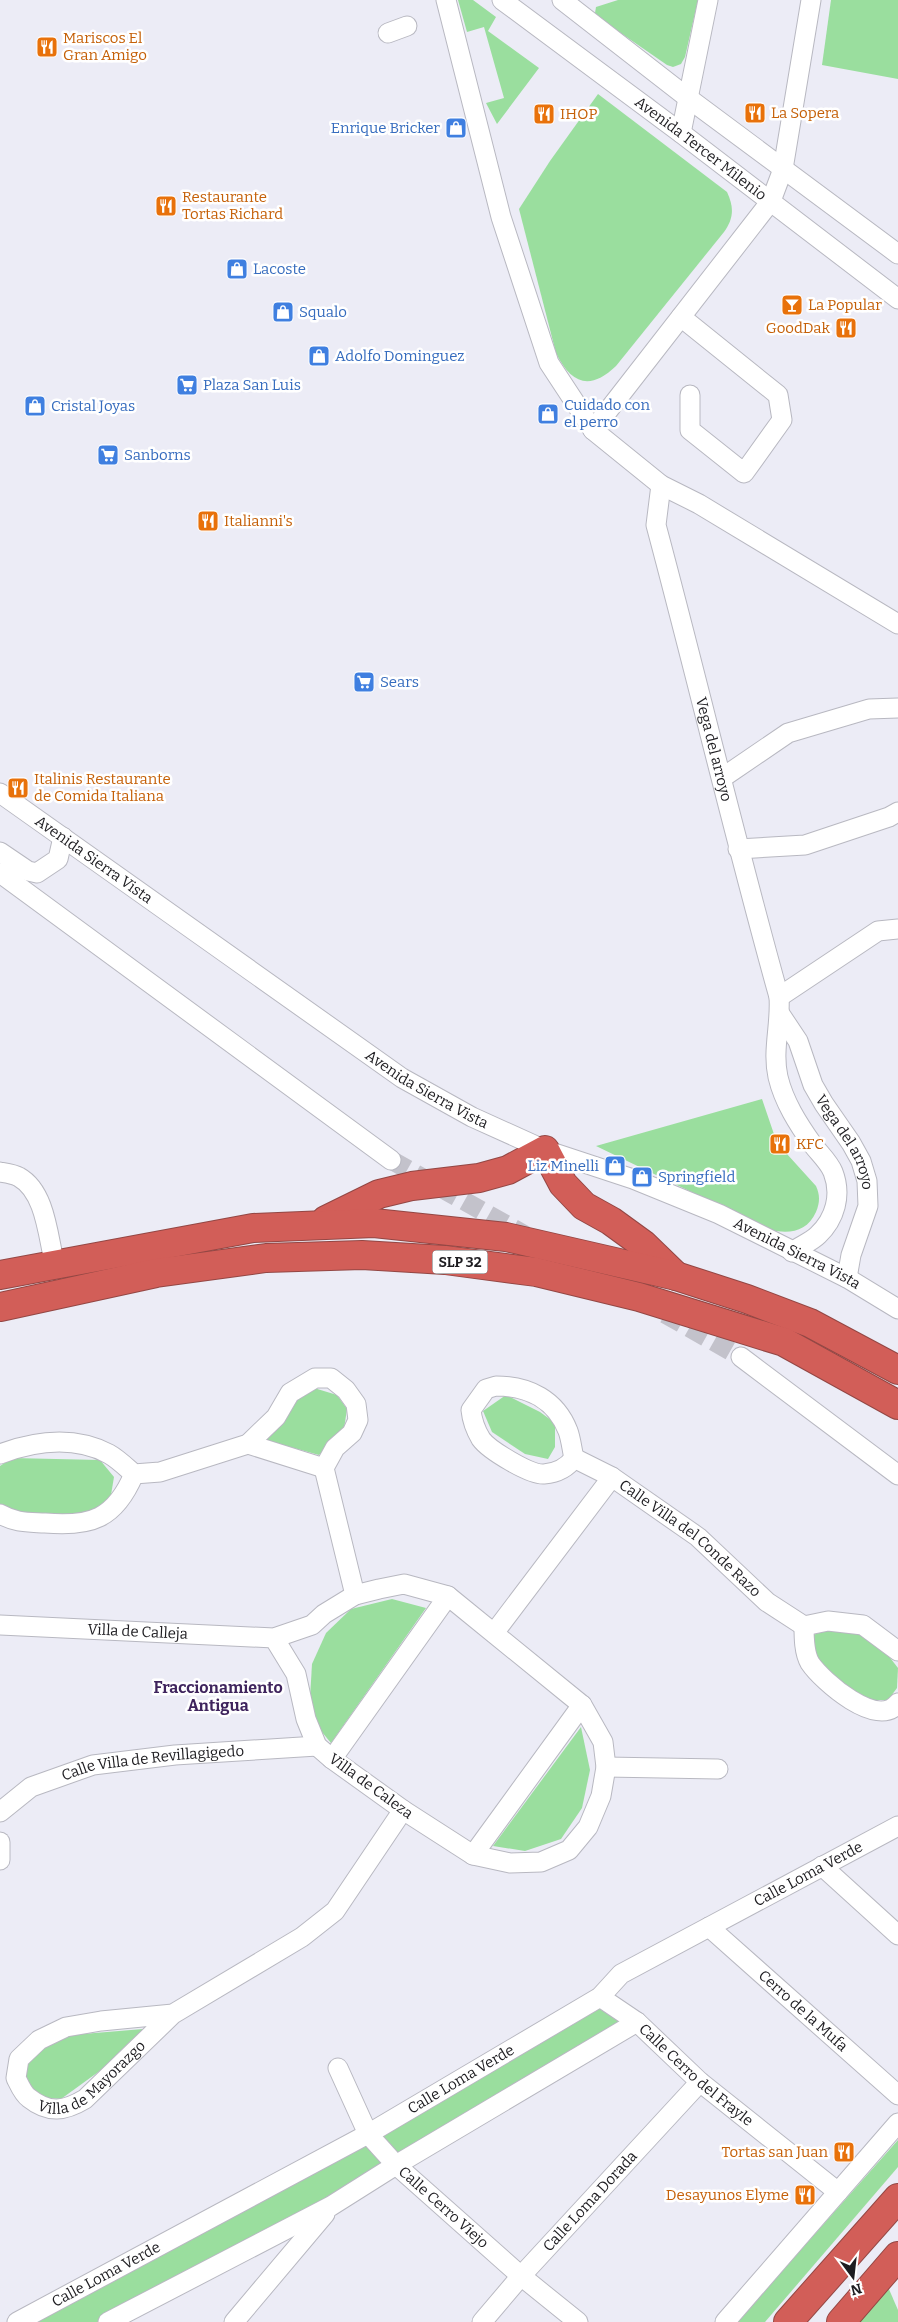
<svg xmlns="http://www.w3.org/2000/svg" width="898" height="2322" font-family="Bitter,serif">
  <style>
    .green { fill: #9ade9e }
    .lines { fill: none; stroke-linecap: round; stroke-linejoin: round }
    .minor-tunnel { stroke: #c3c2cb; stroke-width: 19; stroke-dasharray: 19 9; stroke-linecap: butt }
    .minor-casing { stroke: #b8b8c1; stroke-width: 21 }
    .highway-casing { stroke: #934744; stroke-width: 30 }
    .minor { stroke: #fff; stroke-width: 19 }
    .highway { stroke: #d25e58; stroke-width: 28 }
    .labels { text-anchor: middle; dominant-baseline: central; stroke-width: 5; stroke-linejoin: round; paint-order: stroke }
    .shield { fill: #fff; stroke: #616063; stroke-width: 1 }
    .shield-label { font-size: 14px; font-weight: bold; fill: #1d1c20 }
    .food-label { font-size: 15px; fill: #c56008; stroke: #fff; text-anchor: start }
    .shop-label { font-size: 15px; fill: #366cbe; stroke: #fff; text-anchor: start }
    .street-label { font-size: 15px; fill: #1d1c20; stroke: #fff }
    .neighbourhood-label { font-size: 16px; font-weight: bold; fill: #3f245d; stroke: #fff }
  </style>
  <rect width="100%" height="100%" fill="#ececf6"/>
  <g class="green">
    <polygon points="458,0 473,0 496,17 488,31 539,68 497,124 486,103 504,98 484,27 467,32"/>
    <polygon points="618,0 698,0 685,57 681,64 673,67 667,65 599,18 595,13 596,7"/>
    <polygon points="831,0 898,0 898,79 822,65"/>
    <path d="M598,94L727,192C734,207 734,218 724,232L616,366C590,391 571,384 556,353L519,209L550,161Z"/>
    <path d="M762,1099L777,1143L816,1186C820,1195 820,1202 816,1212C807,1232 790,1234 770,1230L596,1146Z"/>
    <polygon points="314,1388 337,1395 347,1409 344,1429 319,1455 265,1440 296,1399"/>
    <polygon points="506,1395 540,1412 555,1423 555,1447 548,1459 525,1454 492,1432 483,1411"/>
    <polygon points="12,1458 100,1460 114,1477 110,1501 85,1517 14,1515 0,1504 0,1466"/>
    <polygon points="392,1599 426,1608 331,1743 317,1726 310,1698 312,1664 326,1633 351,1609"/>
    <polygon points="833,1628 860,1633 884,1650 898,1668 897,1688 888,1700 868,1700 821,1668 813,1652 813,1635"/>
    <polygon points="581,1727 590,1770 582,1808 561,1839 525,1851 493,1846"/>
    <polygon points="600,1997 637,2022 110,2322 16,2322"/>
    <polygon points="143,2029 101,2070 61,2099 37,2097 27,2084 23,2069 45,2046 71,2035"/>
    <polygon points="898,2140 898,2167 765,2322 737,2322"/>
    <polygon points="888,2287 898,2310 898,2322 857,2322"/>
  </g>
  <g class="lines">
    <g class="minor-tunnel">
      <polyline points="391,1160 525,1235"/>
      <polyline points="665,1314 741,1357"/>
    </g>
    <g class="minor-casing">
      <g id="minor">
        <polyline points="446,0 501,217 549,363 593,430 661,485 699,504 898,624"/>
        <path id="s1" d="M502,0L681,133L898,299"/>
        <polyline points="562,0 688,98 898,254"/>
        <polyline points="388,33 407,26"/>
        <polyline points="681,133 708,0"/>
        <polyline points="681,317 778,395 782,420 744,473 690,430 690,395"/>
        <polyline points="593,430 771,201 783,169 811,0"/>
        <path id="s2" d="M661,485L656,525C698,682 735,840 779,997C781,1024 772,1051 778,1077C784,1102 798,1124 813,1145C819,1153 829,1162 833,1172C842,1195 835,1219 818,1235C811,1242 800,1246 792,1252"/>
        <polyline points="722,778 788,733 869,709 898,708"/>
        <path id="s3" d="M0,793L402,1078L472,1117L545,1150L633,1179L719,1214L847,1278L898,1309"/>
        <polyline points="738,849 805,845 889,817 898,812"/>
        <polyline points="0,852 28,871 37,873 58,859 63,837"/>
        <polyline points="0,873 391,1160"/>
        <polyline points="779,997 878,931 898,929"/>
        <path id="s4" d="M780,1014L798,1041L813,1085L824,1104L851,1143L861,1161L867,1181L868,1206L851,1255L847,1278"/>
        <path d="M0,1172C6,1173 14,1174 19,1177C46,1192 48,1238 55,1265"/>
        <polyline points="741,1357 898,1475"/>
        <path d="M496,1386C529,1386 556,1400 568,1431C571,1439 572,1450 574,1458C567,1468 556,1473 544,1474C530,1475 489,1450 481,1439C475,1429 472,1420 471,1410L486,1389Z"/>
        <polyline points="248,1444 324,1468"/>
        <path d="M0,1454C35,1441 75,1436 109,1454C118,1459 126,1467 134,1474L160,1472L248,1444L276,1417L290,1393L315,1378H331L346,1390L356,1404L358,1420L352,1433L335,1448L324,1468L355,1595"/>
        <path id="s5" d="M574,1458L612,1477L698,1537L767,1602L804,1626L828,1621L863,1625L898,1651"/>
        <path d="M0,1514C16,1523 27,1522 45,1523C91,1527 115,1519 134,1474"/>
        <path id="s6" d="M0,1625L274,1638L312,1625L324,1614L355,1595L379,1589L404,1584L448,1596L582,1705L603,1742L606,1767L601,1796L588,1827L569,1850L541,1862L510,1863L473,1855L403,1810L332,1759L317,1746L306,1719L296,1674L274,1638"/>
        <path d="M804,1626C804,1637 804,1653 810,1663C822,1681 878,1730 898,1703"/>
        <polyline points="494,1633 612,1477"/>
        <polyline points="332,1759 448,1596"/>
        <polyline points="606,1767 718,1769"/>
        <path id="s7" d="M0,1812L31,1787L93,1765L175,1755L317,1746"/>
        <polyline points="0,1842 0,1860"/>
        <polyline points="473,1855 582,1705"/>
        <polyline points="822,1866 898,1935"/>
        <path id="s8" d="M709,1927L898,2095"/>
        <path id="s9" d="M600,1997L637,2022L700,2082L838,2192"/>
        <path id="s10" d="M173,2014L101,2021L66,2027L39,2040L19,2059L16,2078C19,2084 23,2094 29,2098C49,2114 65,2111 85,2099L173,2014L302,1937L335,1911L403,1810"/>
        <path id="s11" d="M338,2068L368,2134L396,2165L521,2276L578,2322"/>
        <path id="s12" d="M17,2322L368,2134L600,1997L621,1974L898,1826"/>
        <polyline points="108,2322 331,2206 396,2165 637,2022"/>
        <polyline points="234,2322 325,2214"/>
        <path id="s13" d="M482,2322L521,2276L700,2082"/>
        <polyline points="725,2322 898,2123"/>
      </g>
    </g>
    <g class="highway-casing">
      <g id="highway">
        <polyline points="326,1220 379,1194 412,1186 479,1178 508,1170 545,1150 563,1184 584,1206 611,1221 644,1245 676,1276"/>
        <polyline points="0,1275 253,1228 374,1223 506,1237 676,1276 747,1299 810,1323 898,1370"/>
        <polyline points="0,1307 156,1273 266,1258 362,1255 445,1260 536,1272 639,1297 784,1342 898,1405"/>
        <polyline points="788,2322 898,2198"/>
        <polyline points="841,2322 898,2256"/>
      </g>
    </g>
    <use href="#minor" class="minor"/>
    <use href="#highway" class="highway"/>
  </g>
  <defs>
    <g id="restaurant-square" transform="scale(1.125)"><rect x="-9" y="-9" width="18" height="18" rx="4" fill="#e8710a" stroke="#fff"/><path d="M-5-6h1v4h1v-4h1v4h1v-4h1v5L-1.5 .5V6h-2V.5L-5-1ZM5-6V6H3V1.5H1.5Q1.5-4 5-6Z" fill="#fff"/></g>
    <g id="shop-square" transform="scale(1.125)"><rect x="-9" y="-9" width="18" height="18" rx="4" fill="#3f7fe0" stroke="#fff"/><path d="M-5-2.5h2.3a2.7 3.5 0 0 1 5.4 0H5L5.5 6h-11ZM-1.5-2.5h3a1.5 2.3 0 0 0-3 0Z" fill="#fff"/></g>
    <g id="bar-square" transform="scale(1.125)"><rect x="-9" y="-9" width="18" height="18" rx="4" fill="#e8710a" stroke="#fff"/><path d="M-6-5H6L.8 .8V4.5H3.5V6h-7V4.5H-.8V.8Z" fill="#fff"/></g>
    <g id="supermarket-square" transform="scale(1.125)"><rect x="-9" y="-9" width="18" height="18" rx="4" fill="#3f7fe0" stroke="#fff"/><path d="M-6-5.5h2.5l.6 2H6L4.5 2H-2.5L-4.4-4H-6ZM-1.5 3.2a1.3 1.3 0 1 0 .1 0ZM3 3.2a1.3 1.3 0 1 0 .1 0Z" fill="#fff"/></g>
  </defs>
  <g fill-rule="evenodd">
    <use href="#restaurant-square" x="47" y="47"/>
    <use href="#restaurant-square" x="755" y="113"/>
    <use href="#restaurant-square" x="544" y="114"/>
    <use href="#shop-square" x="456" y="128"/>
    <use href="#restaurant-square" x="166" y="206"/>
    <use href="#shop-square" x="237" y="269"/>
    <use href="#bar-square" x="792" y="305"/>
    <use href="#shop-square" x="283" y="312"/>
    <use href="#restaurant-square" x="846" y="328"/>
    <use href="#shop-square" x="319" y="356"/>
    <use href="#supermarket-square" x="187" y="385"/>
    <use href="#shop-square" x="35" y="406"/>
    <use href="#shop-square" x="548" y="414"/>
    <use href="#supermarket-square" x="108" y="455"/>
    <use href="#restaurant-square" x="208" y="521"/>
    <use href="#supermarket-square" x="364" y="682"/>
    <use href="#restaurant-square" x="18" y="788"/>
    <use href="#restaurant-square" x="780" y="1144"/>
    <use href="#shop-square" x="615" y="1166"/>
    <use href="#shop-square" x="642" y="1177"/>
    <use href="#restaurant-square" x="844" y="2152"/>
    <use href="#restaurant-square" x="805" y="2195"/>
  </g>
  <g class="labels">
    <rect class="shield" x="432.5" y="1250.5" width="55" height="23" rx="4"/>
    <g class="shield-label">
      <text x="460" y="1262">SLP 32</text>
    </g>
    <g class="food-label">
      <text x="63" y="38">Mariscos El<tspan x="63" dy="17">Gran Amigo</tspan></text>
      <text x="771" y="113">La Sopera</text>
      <text x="560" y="114">IHOP</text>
      <text x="182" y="197">Restaurante<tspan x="182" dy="17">Tortas Richard</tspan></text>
      <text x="808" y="305">La Popular</text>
      <text x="830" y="328" text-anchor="end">GoodDak</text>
      <text x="224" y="521">Italianni's</text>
      <text x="34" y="779">Italinis Restaurante<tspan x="34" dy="17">de Comida Italiana</tspan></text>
      <text x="796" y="1144">KFC</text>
      <text x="828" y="2152" text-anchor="end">Tortas san Juan</text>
      <text x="789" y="2195" text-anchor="end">Desayunos Elyme</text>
    </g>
    <g class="shop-label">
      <text x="440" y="128" text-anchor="end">Enrique Bricker</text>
      <text x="253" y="269">Lacoste</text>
      <text x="299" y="312">Squalo</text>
      <text x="335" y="356">Adolfo Dominguez</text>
      <text x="203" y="385">Plaza San Luis</text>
      <text x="564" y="405">Cuidado con<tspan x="564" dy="17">el perro</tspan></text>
      <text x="51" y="406">Cristal Joyas</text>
      <text x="124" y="455">Sanborns</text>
      <text x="380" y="682">Sears</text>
      <text x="599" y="1166" text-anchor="end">Liz Minelli</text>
      <text x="658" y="1177">Springfield</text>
    </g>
    <g class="street-label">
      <text stroke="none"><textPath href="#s1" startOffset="248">Avenida Tercer Milenio</textPath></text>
      <text stroke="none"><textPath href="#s2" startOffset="272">Vega del arroyo</textPath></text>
      <text stroke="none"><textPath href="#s3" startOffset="115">Avenida Sierra Vista</textPath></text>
      <text stroke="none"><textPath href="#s3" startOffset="520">Avenida Sierra Vista</textPath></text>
      <text stroke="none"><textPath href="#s4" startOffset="145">Vega del arroyo</textPath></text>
      <text stroke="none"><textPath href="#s3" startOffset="926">Avenida Sierra Vista</textPath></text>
      <text stroke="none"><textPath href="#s5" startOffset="142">Calle Villa del Conde Razo</textPath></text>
      <text stroke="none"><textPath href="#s6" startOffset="138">Villa de Calleja</textPath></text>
      <text stroke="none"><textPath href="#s7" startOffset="165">Calle Villa de Revillagigedo</textPath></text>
      <text transform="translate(371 1786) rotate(36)">Villa de Caleza</text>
      <text stroke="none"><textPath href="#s12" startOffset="911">Calle Loma Verde</textPath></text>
      <text stroke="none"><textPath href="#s8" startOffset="126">Cerro de la Mufa</textPath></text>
      <text stroke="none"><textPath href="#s10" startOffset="285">Villa de Mayorazgo</textPath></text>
      <text stroke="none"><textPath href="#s9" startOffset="124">Calle Cerro del Frayle</textPath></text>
      <text stroke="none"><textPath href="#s12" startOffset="506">Calle Loma Verde</textPath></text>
      <text stroke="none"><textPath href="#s13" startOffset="162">Calle Loma Dorada</textPath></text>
      <text stroke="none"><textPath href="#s11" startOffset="178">Calle Cerro Viejo</textPath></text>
      <text stroke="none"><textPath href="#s12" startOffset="101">Calle Loma Verde</textPath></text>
    </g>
    <g class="neighbourhood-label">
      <text x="218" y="1687">Fraccionamiento<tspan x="218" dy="18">Antigua</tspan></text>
    </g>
  </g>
  <g transform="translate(853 2277) rotate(165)" stroke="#ffffff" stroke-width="4" paint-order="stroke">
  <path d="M0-4L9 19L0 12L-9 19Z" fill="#1d1c20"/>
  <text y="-8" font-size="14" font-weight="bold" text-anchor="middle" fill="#1d1c20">N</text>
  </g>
</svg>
